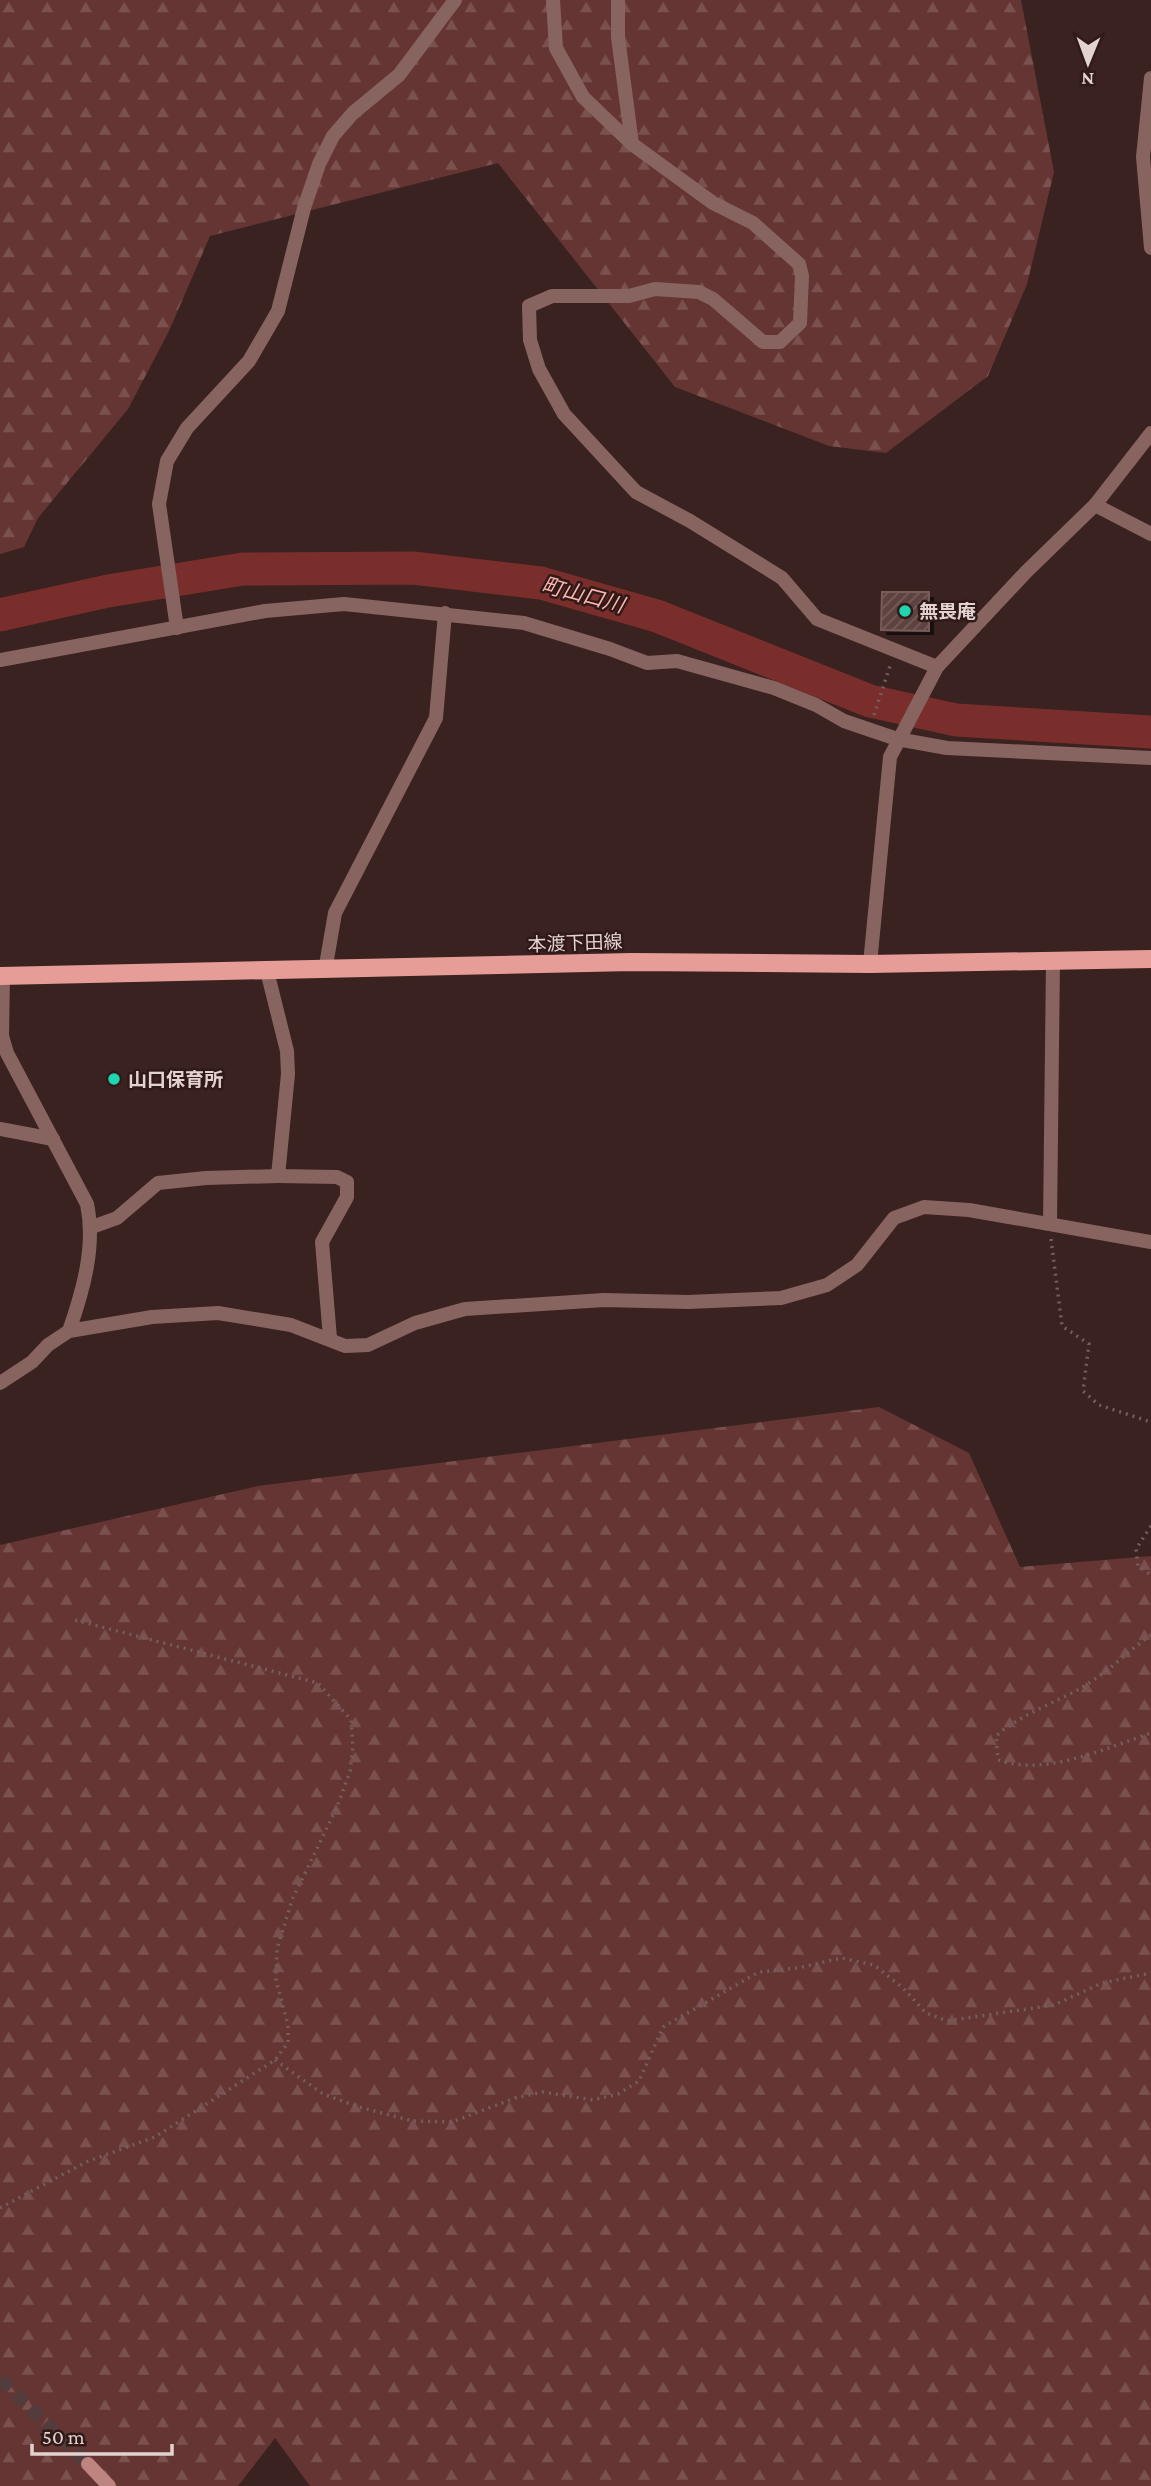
<svg xmlns="http://www.w3.org/2000/svg" width="1151" height="2486" font-family="'Crimson Pro','Noto Sans JP',serif">
  <style>
    .forest { fill: url(#forest-firs) }
    .lines { fill: none; stroke-linecap: round; stroke-linejoin: round }
    .river { stroke: #792e2c; stroke-width: 33 }
    .building { fill: url(#building-hatch); stroke: #785c5a; stroke-width: 2; filter: url(#shadow) }
    .secondary-tunnel { stroke: #533c3b; stroke-width: 14; stroke-dasharray: 14 7; stroke-linecap: butt }
    .path { stroke: #745e5d; stroke-width: 3.5; stroke-dasharray: 2 5; stroke-linecap: butt }
    .street { stroke: #886461; stroke-width: 14 }
    .secondary { stroke: #be8480; stroke-width: 14 }
    .primary { stroke: #e79d97; stroke-width: 18 }
    .poi-dot { fill: #1ed5b0; stroke: #301917; stroke-width: 2.5 }
    .labels { text-anchor: middle; dominant-baseline: central; stroke-width: 5; stroke-linejoin: round; paint-order: stroke }
    .poi-label { font-size: 19px; font-weight: bold; fill: #e2d2d0; stroke: #301917; text-anchor: start }
    .street-label { font-size: 19px; fill: #e2d2d0; stroke: #301917 }
    .water-label { font-size: 21px; font-style: italic; fill: #f9b4ae; stroke: #301917 }
  </style>
  <defs>
    <pattern id="forest-firs" width="22" height="20" patternUnits="userSpaceOnUse" patternTransform="scale(1.75)"><rect width="22" height="20" fill="#653533"/><path d="M5 1l3.5 6h-7zM16 11l3.5 6h-7z" fill="#7b5150"/></pattern>
    <pattern id="building-hatch" width="6" height="6" patternUnits="userSpaceOnUse" patternTransform="scale(1.75)"><rect width="6" height="6" fill="#5d4341"/><path d="M-1 1l2-2M0 6l6-6M5 7l2-2" fill="none" stroke="#745d5b"/></pattern>
    <filter id="shadow"><feDropShadow dx="6" dy="6" stdDeviation="0" flood-color="#0009"/></filter>
  </defs>
  <rect width="100%" height="100%" fill="#3a2221"/>
  <g class="forest">
    <polygon points="0,0 1021,0 1054,172 1027,284 988,376 886,453 829,446 675,387 498,163 210,236 169,331 128,409 38,518 24,547 0,554"/>
    <polygon points="879,1407 969,1453 1020,1567 1151,1556 1151,2486 310,2486 275,2438 238,2486 0,2486 0,1545 258,1486"/>
  </g>
  <g class="lines">
    <polyline class="river" points="0,615 108,591 243,569 413,568 541,583 657,616 870,701 956,720 1151,732"/>
  </g>
  <polygon class="building" points="882,592 929,592 929,631 881,630"/>
  <g class="lines">
    <polyline class="secondary-tunnel" points="0,2379 88,2464"/>
    <g class="path">
      <polyline points="874,715 890,666"/>
      <polyline points="1051,1239 1062,1326 1089,1344 1083,1391 1099,1405 1151,1422"/>
      <polyline points="1151,1526 1136,1549 1138,1566 1151,1575"/>
      <path d="M1151,1635C1131,1649 1114,1666 1095,1679C1064,1701 1024,1711 996,1736L998,1760C1045,1777 1106,1748 1151,1733"/>
      <polyline points="275,2060 323,2094 359,2107 413,2121 452,2122 515,2098 543,2092 593,2100 618,2094 639,2081 663,2027 759,1972 798,1968 841,1958 874,1965 903,1988 926,2013 947,2021 1054,2005 1102,1983 1151,1973"/>
      <polyline points="0,2208 86,2162 155,2137 275,2060 288,2043 288,2025 276,1980 277,1949 292,1900 337,1807 350,1771 353,1746 351,1720 318,1683 75,1620"/>
    </g>
    <g class="street">
      <polyline points="553,0 556,48 583,97 632,144 713,203 753,223 799,264 802,276 800,323 780,342 763,342 713,299 699,292 655,289 629,296 552,296 529,306 530,340 539,369 564,414 636,492 690,521 782,578 817,619 937,667"/>
      <polyline points="618,0 618,37 632,144"/>
      <polyline points="1151,78 1143,157 1151,248"/>
      <polyline points="1095,505 1151,534"/>
      <polyline points="177,628 159,504 167,461 187,428 249,361 278,311 304,208 319,164 333,136 353,113 399,75 455,0"/>
      <polyline points="0,660 265,611 344,604 524,623 610,649 647,663 677,661 774,688 816,705 844,721 897,739 947,748 1151,758"/>
      <polyline points="870,964 890,757 937,667 1026,572 1095,505 1151,433"/>
      <polyline points="267,971 287,1051 288,1074 278,1176 337,1177 347,1182 347,1197 322,1242 330,1338"/>
      <polyline points="325,971 335,913 436,718 445,613"/>
      <path d="M3,976L2,1036L7,1053L87,1204C96,1246 83,1291 69,1331"/>
      <polyline points="0,1129 53,1139"/>
      <polyline points="1050,1223 1053,960"/>
      <polyline points="92,1227 117,1218 158,1183 206,1178 278,1176"/>
      <polyline points="0,1383 32,1362 48,1345 69,1331 152,1317 218,1313 291,1325 345,1346 368,1345 415,1323 465,1309 604,1300 688,1302 781,1298 827,1285 857,1265 894,1218 924,1207 969,1210 1151,1242"/>
    </g>
    <polyline class="secondary" points="88,2464 109,2486"/>
    <polyline class="primary" points="0,976 632,962 870,964 1151,959"/>
  </g>
  <g class="poi-dot">
    <circle cx="905" cy="611" r="7"/>
    <circle cx="114" cy="1079" r="7"/>
  </g>
  <g class="labels">
    <g class="poi-label">
      <text x="919" y="611">無畏庵</text>
      <text x="128" y="1079">山口保育所</text>
    </g>
    <g class="street-label">
      <text transform="translate(575 943) rotate(-2)">本渡下田線</text>
    </g>
    <g class="water-label">
      <text transform="translate(583 595) rotate(15)">町山口川</text>
    </g>
  </g>
  <g transform="translate(1088 63) rotate(181)" stroke="#301917" stroke-width="5" paint-order="stroke">
  <path d="M0-5L12 26L0 18L-12 26Z" fill="#e2d2d0"/>
  <text y="-10" font-size="19" font-weight="bold" text-anchor="middle" fill="#e2d2d0">N</text>
  </g>
  <path d="M32 2444v10h140v-10" fill="none" stroke="#e2d2d0" stroke-width="3.5"/>
  <text x="42" y="2444" font-size="21" fill="#e2d2d0" stroke="#301917" stroke-width="5" paint-order="stroke">50 m</text>
</svg>
